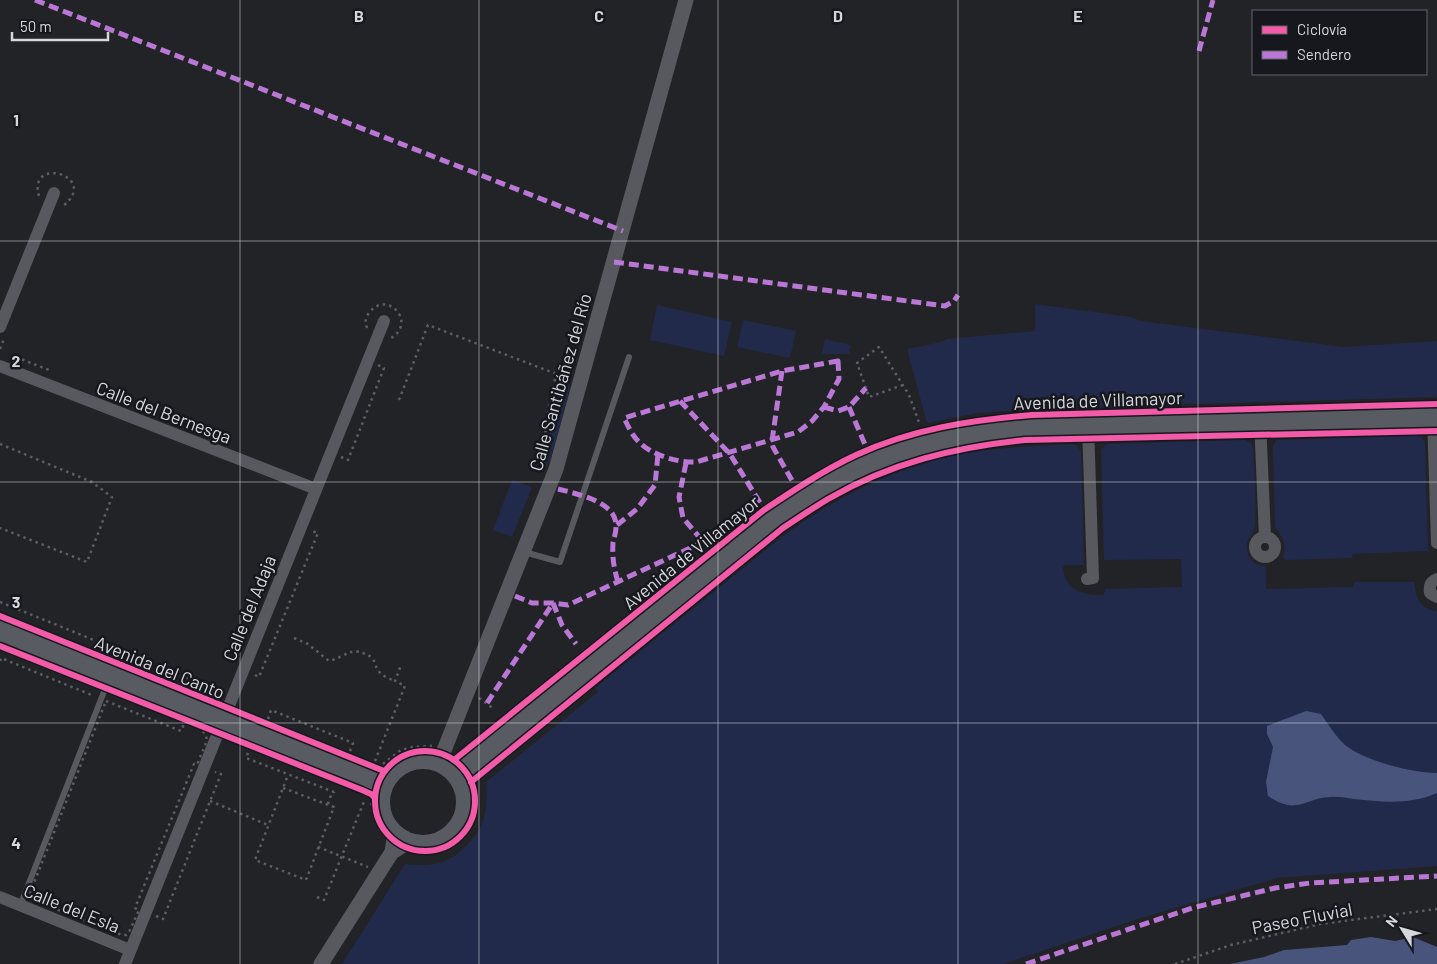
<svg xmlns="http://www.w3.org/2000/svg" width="1437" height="964" font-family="Barlow,sans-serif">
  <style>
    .green { fill: #222a4b }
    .water { fill: #49547d }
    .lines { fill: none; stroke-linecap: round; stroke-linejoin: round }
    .path { stroke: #5d5e63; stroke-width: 2.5; stroke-dasharray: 2.5 4; stroke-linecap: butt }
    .service { stroke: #57595f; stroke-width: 6 }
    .minor { stroke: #57595f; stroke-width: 12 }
    .tertiary { stroke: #57595f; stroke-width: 15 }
    .secondary { stroke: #595b62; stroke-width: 16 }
    .quiet { stroke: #ba77d6; stroke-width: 5; stroke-dasharray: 10 5; stroke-linecap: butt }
    .cycleway-casing { stroke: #16181e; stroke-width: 9 }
    .cycleway { stroke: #f35aa7; stroke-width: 6 }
    .grid { fill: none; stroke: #d6d7db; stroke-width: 1; stroke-opacity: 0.55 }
    .labels { text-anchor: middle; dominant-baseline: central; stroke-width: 5; stroke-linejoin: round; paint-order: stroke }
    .street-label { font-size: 18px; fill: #d6d7db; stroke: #16181e }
    .grid-label { font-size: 16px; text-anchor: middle; font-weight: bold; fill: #d6d7db; stroke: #16181e; stroke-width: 5; stroke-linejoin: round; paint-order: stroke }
  </style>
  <rect width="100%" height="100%" fill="#222326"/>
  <g class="green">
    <polygon points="1035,304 1131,317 1141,321 1343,347 1437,341 1437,397 1026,409 978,413 927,423 907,349 941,342 947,339 1035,331"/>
    <polygon points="657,305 732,322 724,356 650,340"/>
    <polygon points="743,320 796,331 790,358 737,347"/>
    <polygon points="825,339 851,345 849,354 822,354"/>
    <polygon points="557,382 570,387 554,447 544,473 548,434 554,418 552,417"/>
    <path d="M1417,436L1421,437L1425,442L1428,551L1353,554L1352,558L1286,560L1283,557C1287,544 1283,538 1275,527L1273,446L1276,440Z"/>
    <path d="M1245,440L1252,444L1253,450C1254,474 1257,502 1255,525C1254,537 1242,539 1248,554C1251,563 1258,565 1266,567V589L1353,587L1354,582H1415C1414,597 1422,610 1437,611V866L1277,878L1134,920L1003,964H342L405,864C431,867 447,865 466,846C472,840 479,832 482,824C487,811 487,796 486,782L598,692L595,688L783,536C839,495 904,463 973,452C1006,447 1039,446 1072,444L1077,446L1081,451L1084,565H1065L1063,567C1064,591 1085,596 1104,595L1105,589L1182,587L1181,559L1104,560L1101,450L1105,445L1108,444Z"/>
    <polygon points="512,480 532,487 512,537 493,530"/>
  </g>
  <g class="water">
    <path d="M1306,711L1321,714C1328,724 1336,737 1345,745C1365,761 1412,773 1437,773V793C1409,805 1383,802 1354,799C1346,798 1338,796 1330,797C1304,798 1297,816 1268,796L1266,782L1273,747L1267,734V726Z"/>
    <polygon points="1371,937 1395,941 1413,937 1437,947 1437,964 1230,964 1264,957 1284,950 1347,945 1351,940"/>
  </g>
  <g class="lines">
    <g class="path">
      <path d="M39,196C27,155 101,176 63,206"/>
      <path d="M367,328C365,322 365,318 369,313C386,289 418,322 391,338"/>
      <polyline points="0,349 4,339"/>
      <polyline points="17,360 18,358 49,370"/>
      <polyline points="903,385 869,397 857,363 879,347 909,395 920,425"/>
      <polyline points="399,400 428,325 567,378"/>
      <polyline points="0,444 92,482 112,497 87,562 0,528"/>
      <polyline points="341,457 348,460 384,368 378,365"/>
      <polyline points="540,471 551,391 557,374"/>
      <polyline points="0,602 200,683 198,689"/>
      <path d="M294,638L308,644L329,661C349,656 350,644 373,658C378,674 381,675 395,681"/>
      <polyline points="0,661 1,658 94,696"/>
      <polyline points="255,675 259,677 318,533 312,531"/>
      <polyline points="479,698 494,709"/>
      <path d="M106,701L181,731L185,722C216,735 207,738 197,765L194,764L135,908L139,910L129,932L126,935H122L28,898Z"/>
      <polyline points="268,719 271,710 353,743 350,751"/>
      <polyline points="248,753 246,758 334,792 335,788"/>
      <polyline points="375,761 405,686 395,681 401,665"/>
      <polyline points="383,764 401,750 413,747 432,746"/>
      <polyline points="283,788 334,807 306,880 255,860 288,775"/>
      <polyline points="210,801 268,825"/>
      <polyline points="371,803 373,814 381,832"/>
      <polyline points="328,804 332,792"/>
      <polyline points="318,847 368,867"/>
      <polyline points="317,897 324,900 365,799"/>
      <polyline points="156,916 163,919 221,774 215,772"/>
      <polyline points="1175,964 1231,945 1320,924 1437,909"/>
    </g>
    <g class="service">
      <polyline points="524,552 560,562 629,357"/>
      <polyline points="20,906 107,684"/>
    </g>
    <g class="minor">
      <polyline points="0,327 54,193"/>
      <polyline points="0,366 316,489"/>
      <polyline points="1433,416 1437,543"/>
      <polyline points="1260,420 1265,537"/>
      <circle cx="1265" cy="547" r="10"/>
      <polyline points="1087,579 1093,578 1088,425"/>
      <path d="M1437,579C1430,582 1429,586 1430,593L1437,597"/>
      <polyline points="0,897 130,950"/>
      <polyline points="125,964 384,321"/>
    </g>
    <g class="tertiary">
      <polyline points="439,763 556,469 686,0"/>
      <polyline points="392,852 410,841"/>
      <polyline points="321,964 392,852 395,833"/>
    </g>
    <g class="secondary">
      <polyline points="0,624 380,778 388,780"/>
      <polyline points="0,639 383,793"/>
      <circle cx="423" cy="802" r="41"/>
      <path d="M452,772L767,516C797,496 826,475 859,460C914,435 972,426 1031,421L1437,410"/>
      <polyline points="460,782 779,524 826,493 870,472 909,456 957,442 1025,434 1165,431 1437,423"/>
    </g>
    <g class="quiet">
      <polyline points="35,0 623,231"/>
      <polyline points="1199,51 1213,0"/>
      <polyline points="614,262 945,306 954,301 958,295"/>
      <path d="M838,361L839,379L824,407L812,421L798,432L696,462C678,463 651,455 638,441C632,435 628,426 624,418L782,371Z"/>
      <polyline points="782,371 772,441 773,447 794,484"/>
      <polyline points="680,401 730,454 762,506"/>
      <polyline points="824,407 838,411 849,407 866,388"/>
      <polyline points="849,407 866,447"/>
      <polyline points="686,463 679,497 683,518 706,545"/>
      <path d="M558,489C577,494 618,502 616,527C616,533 614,538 613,543C612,557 614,569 618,582"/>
      <polyline points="617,525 637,509 655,485 658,454"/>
      <polyline points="515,596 532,603 553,603 568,605 703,542"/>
      <polyline points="553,603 562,625 576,644"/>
      <polyline points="487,703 553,603"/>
      <polyline points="1026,964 1192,908 1275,888 1310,883 1437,876"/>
    </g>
    <g class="cycleway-casing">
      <g id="cycleway">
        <polyline points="0,616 384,771"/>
        <polyline points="0,646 362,790 371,794 375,798"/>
        <circle cx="425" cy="801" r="50"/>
        <path d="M454,760L764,510C794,490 824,470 856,455C912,429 971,420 1032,415L1437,404"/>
        <path d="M471,782L783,528C798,518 813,508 828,499C890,463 955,447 1025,440L1437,431"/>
      </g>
    </g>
    <use href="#cycleway" class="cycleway"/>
  </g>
  <path class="grid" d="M240,0V964M479,0V964M718,0V964M958,0V964M1198,0V964M0,241H1437M0,482H1437M0,723H1437"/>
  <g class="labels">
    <g class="street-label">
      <text transform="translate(560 382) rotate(-74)">Calle Santibáñez del Río</text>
      <text transform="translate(1098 400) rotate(-2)">Avenida de Villamayor</text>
      <text transform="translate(164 412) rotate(21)">Calle del Bernesga</text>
      <text transform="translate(691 552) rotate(-39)">Avenida de Villamayor</text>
      <text transform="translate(249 608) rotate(-68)">Calle del Adaja</text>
      <text transform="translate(160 667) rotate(22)">Avenida del Canto</text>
      <text transform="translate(72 908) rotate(22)">Calle del Esla</text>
      <text transform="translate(1302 918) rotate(-11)">Paseo Fluvial</text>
    </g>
  </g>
  <g class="grid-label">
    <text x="359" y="22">B</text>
    <text x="599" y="22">C</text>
    <text x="838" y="22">D</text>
    <text x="1078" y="22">E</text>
    <text x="16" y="126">1</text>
    <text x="16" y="367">2</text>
    <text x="16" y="608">3</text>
    <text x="16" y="849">4</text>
  </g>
  <rect x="1252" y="10" width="175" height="65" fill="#16181e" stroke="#63646a"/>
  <rect x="1262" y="26" width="25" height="8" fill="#f35aa7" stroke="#63646a"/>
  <text x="1297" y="35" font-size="15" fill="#d6d7db">Ciclovía</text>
  <rect x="1262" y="51" width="25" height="8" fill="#ba77d6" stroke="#63646a"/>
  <text x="1297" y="60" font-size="15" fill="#d6d7db">Sendero</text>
  <g transform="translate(1402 929) rotate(307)" stroke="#16181e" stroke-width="4" paint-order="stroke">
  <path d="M0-4L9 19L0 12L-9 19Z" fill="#d6d7db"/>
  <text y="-8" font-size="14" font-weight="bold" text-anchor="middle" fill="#d6d7db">N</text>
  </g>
  <path d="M12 32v8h96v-8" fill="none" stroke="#d6d7db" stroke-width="2.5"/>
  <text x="20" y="32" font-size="15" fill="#d6d7db" stroke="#16181e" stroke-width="4" paint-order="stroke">50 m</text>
</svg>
